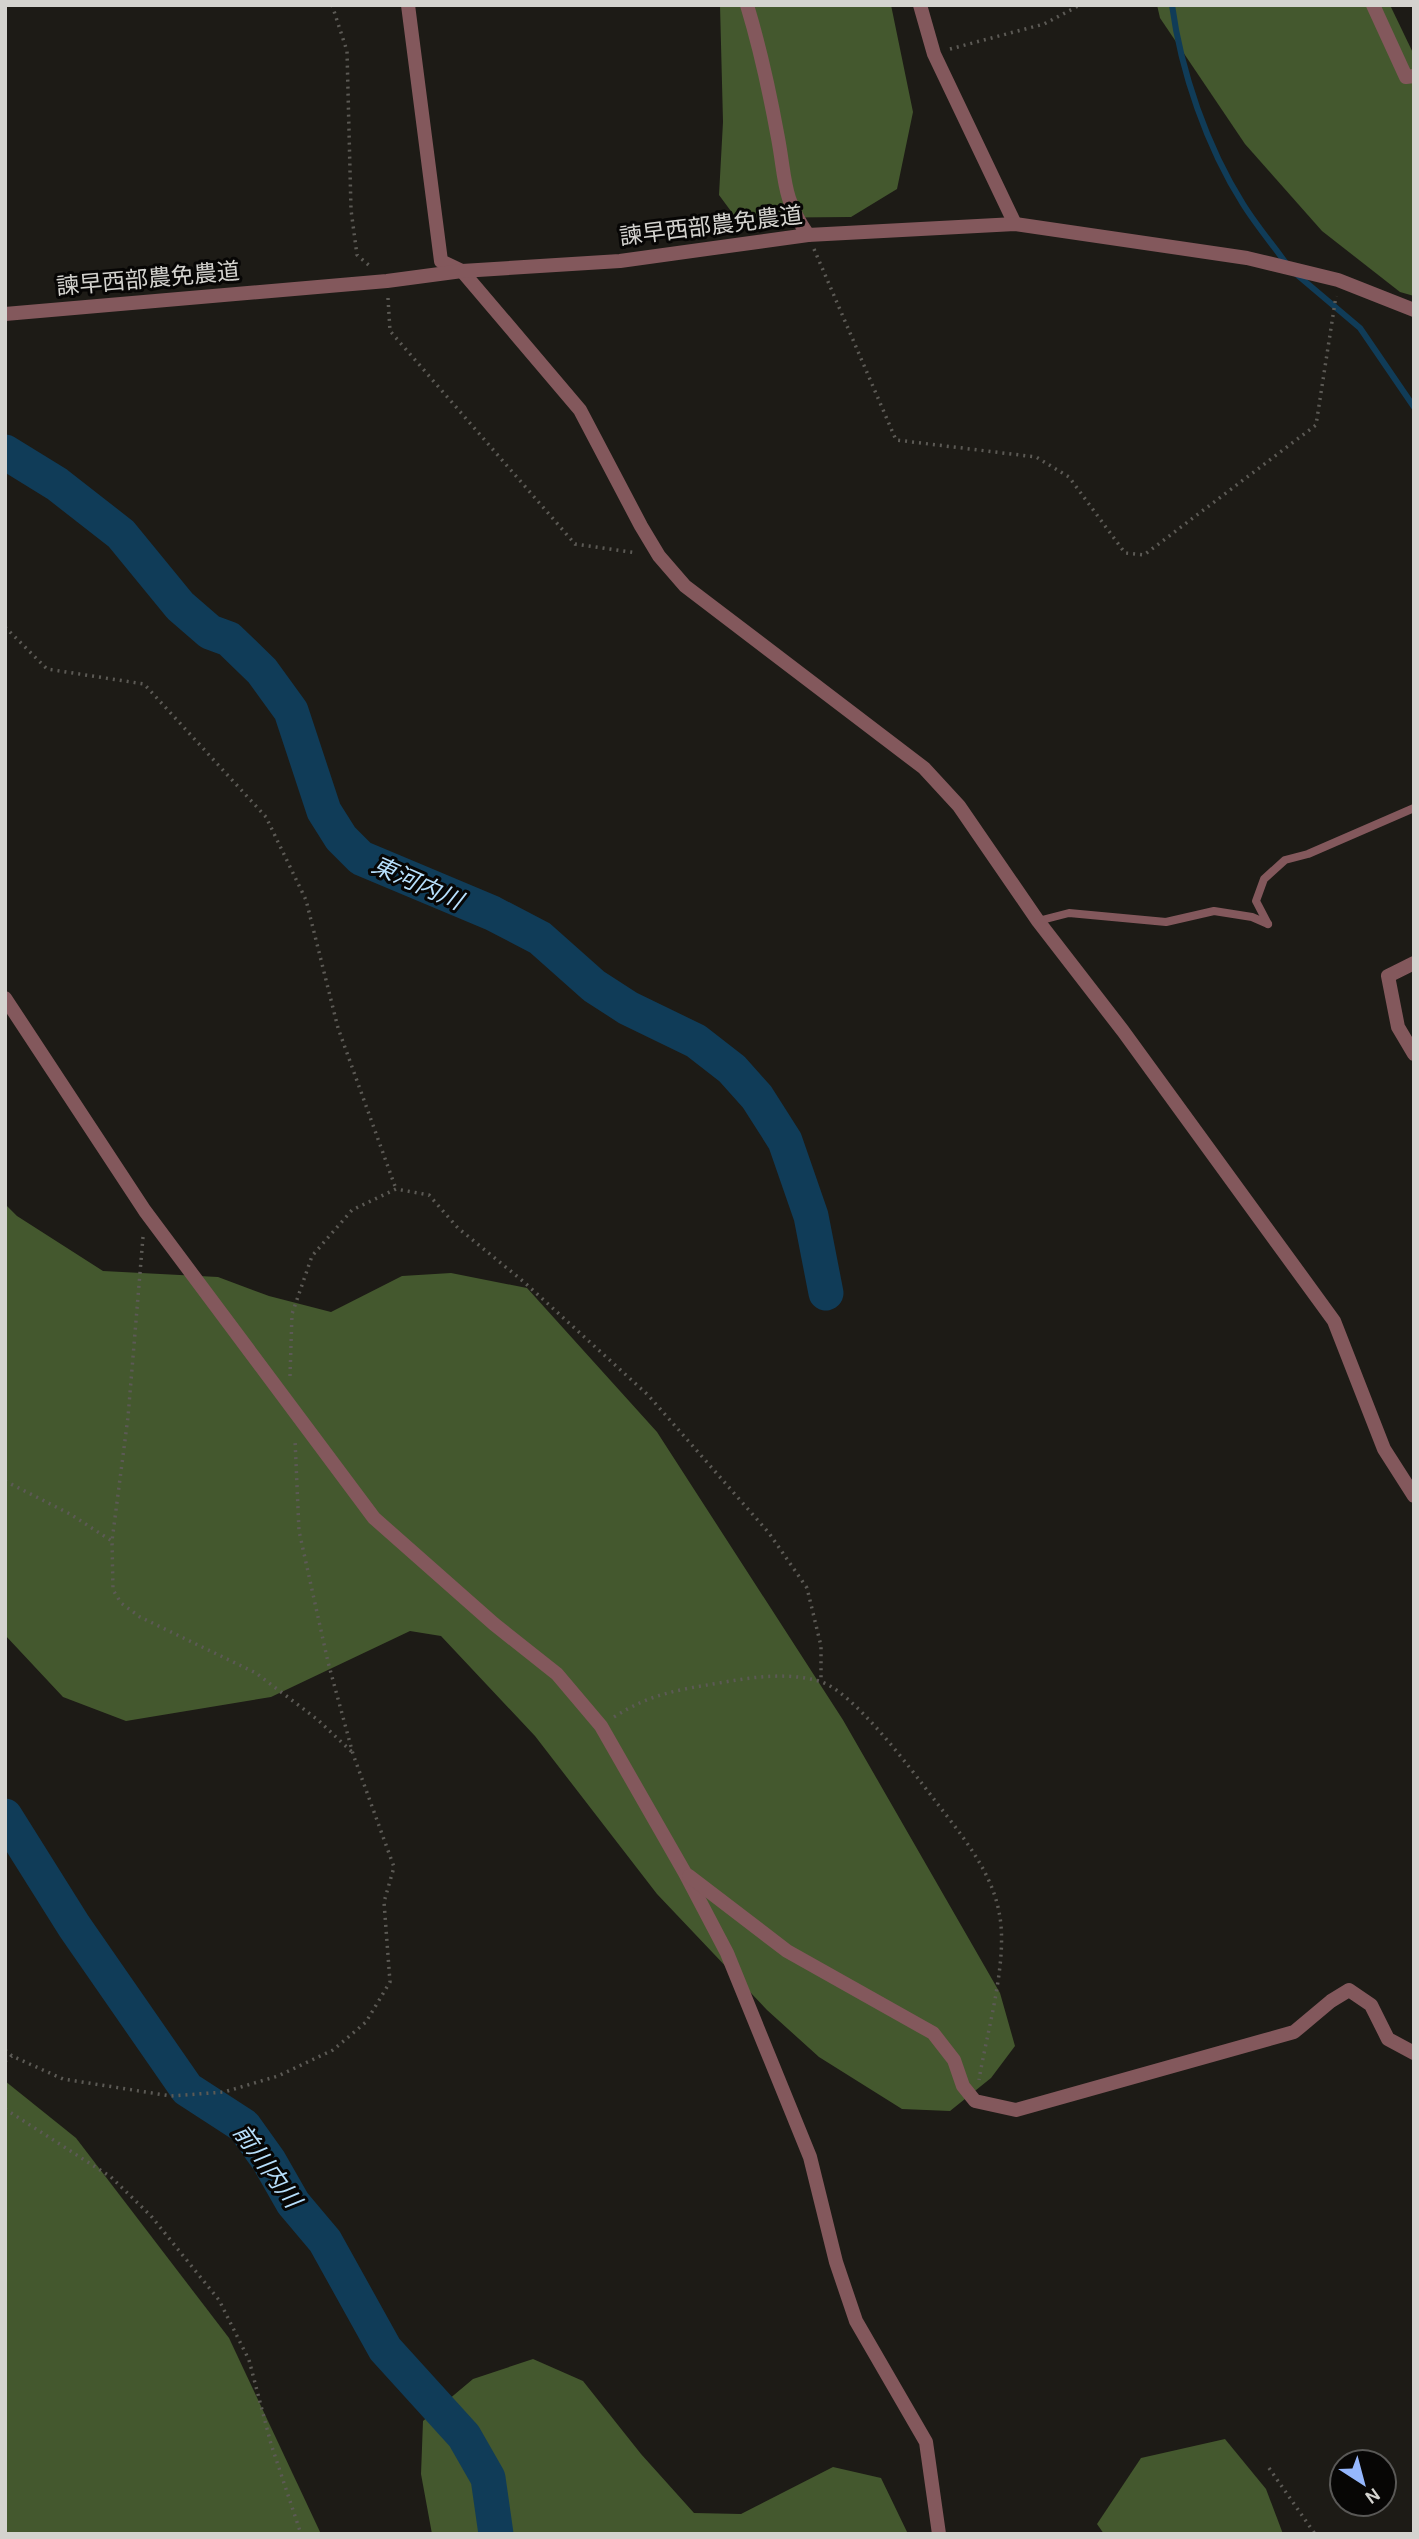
<svg xmlns="http://www.w3.org/2000/svg" width="1419" height="2539" font-family="Karla,'Noto Sans JP',sans-serif">
  <style>
    .forest { fill: #44582e }
    .lines { fill: none; stroke-linecap: round; stroke-linejoin: round }
    .stream { stroke: #103c58; stroke-width: 6 }
    .river { stroke: #103c58; stroke-width: 35 }
    .path { stroke: #5c5a55; stroke-width: 3.5; stroke-dasharray: 2 5; stroke-linecap: butt }
    .service { stroke: #83585c; stroke-width: 8 }
    .minor { stroke: #83585c; stroke-width: 14 }
    .tertiary { stroke: #83585c; stroke-width: 14 }
    .labels { text-anchor: middle; dominant-baseline: central; stroke-width: 6; stroke-linejoin: round; paint-order: stroke }
    .street-label { font-size: 23px; fill: #d4d3cf; stroke: #070605 }
    .water-label { font-size: 24px; font-style: italic; fill: #b7dffc; stroke: #070605 }
  </style>
  <rect width="100%" height="100%" fill="#1d1b16"/>
  <g class="forest">
    <polygon points="720,5 891,5 913,112 897,189 851,217 736,218 719,195 723,122"/>
    <polygon points="1157,5 1390,5 1414,55 1414,296 1400,292 1322,231 1245,144 1160,18"/>
    <polygon points="5,1204 17,1216 103,1271 218,1277 269,1296 331,1312 402,1276 451,1273 527,1288 657,1432 843,1720 1000,1993 1015,2046 991,2078 950,2111 902,2109 819,2057 767,2010 657,1894 535,1736 441,1636 410,1631 271,1697 126,1721 63,1697 5,1635"/>
    <polygon points="5,2081 76,2138 229,2338 321,2534 5,2534"/>
    <polygon points="533,2359 583,2381 641,2454 694,2513 741,2514 833,2467 881,2478 908,2534 432,2534 421,2474 423,2421 473,2379"/>
    <polygon points="1225,2439 1266,2489 1283,2534 1104,2534 1097,2524 1141,2458"/>
  </g>
  <g class="lines">
    <g class="stream">
      <path d="M1172,5C1181,72 1207,147 1243,204C1256,225 1273,245 1288,266"/>
      <polyline points="1295,273 1360,328 1414,407"/>
    </g>
    <g class="river">
      <polyline points="5,452 57,484 121,534 180,606 210,632 229,639 262,671 291,711 324,811 341,838 361,858 492,913 540,938 594,986 628,1008 696,1041 732,1069 757,1097 785,1141 811,1216 826,1293"/>
      <polyline points="5,1816 74,1926 187,2089 244,2126 269,2161 293,2203 325,2241 385,2349 464,2436 488,2478 496,2534"/>
    </g>
    <g class="path">
      <polyline points="332,5 347,51 351,210 357,255 371,267"/>
      <polyline points="950,49 1044,24 1080,5"/>
      <polyline points="814,249 896,440 1036,457 1069,477 1125,553 1144,555 1316,425 1336,296"/>
      <polyline points="388,298 390,331 575,544 637,553"/>
      <polyline points="5,627 47,669 144,684 266,817 306,900 338,1028 396,1189"/>
      <polyline points="143,1237 128,1417 112,1541 113,1590 121,1603 140,1617 256,1673 318,1720 352,1752"/>
      <polyline points="290,1376 292,1314 312,1256 352,1210 396,1189 429,1195 458,1228 524,1282 648,1395 769,1533 807,1588 821,1646 821,1681"/>
      <polyline points="5,1481 70,1514 112,1541"/>
      <path d="M614,1717C650,1694 677,1690 719,1683C753,1677 785,1672 819,1681C852,1690 911,1769 933,1798C959,1832 991,1869 999,1912C1009,1959 987,2031 979,2080"/>
      <polyline points="5,2050 12,2056 63,2079 171,2096 224,2092 278,2076 333,2050 366,2022 390,1982 384,1902 394,1867 353,1754 328,1662 299,1531 295,1440"/>
      <polyline points="5,2061 12,2056"/>
      <polyline points="5,2109 111,2177 151,2216 219,2300 249,2360 271,2444 301,2534"/>
      <polyline points="1269,2468 1315,2534"/>
    </g>
    <g class="service">
      <polyline points="1038,921 1069,913 1166,922 1214,911 1252,917 1268,924"/>
      <polyline points="1268,924 1256,901 1264,879 1285,860 1308,854 1414,808"/>
    </g>
    <g class="minor">
      <polyline points="408,5 441,261 462,271 580,410 641,526 659,556 685,586 924,768 959,806 1038,921 1123,1031 1334,1321 1384,1449 1414,1496"/>
      <path d="M747,5C760,48 770,94 778,138C786,181 782,197 808,235"/>
      <polyline points="920,5 934,54 1015,224"/>
      <polyline points="1373,5 1406,77 1414,76"/>
      <polyline points="1414,963 1388,976 1398,1027 1414,1054"/>
      <polyline points="5,998 145,1211 374,1518 494,1624 557,1674 601,1726 685,1873 727,1953 810,2157 836,2262 856,2321 926,2442 939,2534"/>
      <polyline points="689,1876 787,1951 933,2033 954,2060 963,2086 975,2101 1016,2110 1294,2032 1331,2001 1349,1990 1371,2005 1388,2039 1414,2053"/>
    </g>
    <polyline class="tertiary" points="5,314 387,281 462,271 620,261 808,235 1015,224 1247,258 1338,280 1414,310"/>
  </g>
  <g class="labels">
    <g class="street-label">
      <text transform="translate(711 226) rotate(-7)">諫早西部農免農道</text>
      <text transform="translate(148 279) rotate(-5)">諫早西部農免農道</text>
    </g>
    <g class="water-label">
      <text transform="translate(417 883) rotate(24)">東河内川</text>
      <text transform="translate(267 2166) rotate(54)">前川内川</text>
    </g>
  </g>
  <rect width="1419" height="2539" fill="none" stroke="#d4d3cf" stroke-width="14"/>
  <g transform="translate(1363 2483) rotate(144)"><circle r="33" fill="#070605" stroke="#595856" stroke-width="2"/>
  <path d="M0-5L12 26L0 18L-12 26Z" fill="#95b7fd"/>
  <text y="-10" font-size="19" font-weight="bold" text-anchor="middle" fill="#d4d3cf">N</text>
  </g>
</svg>
